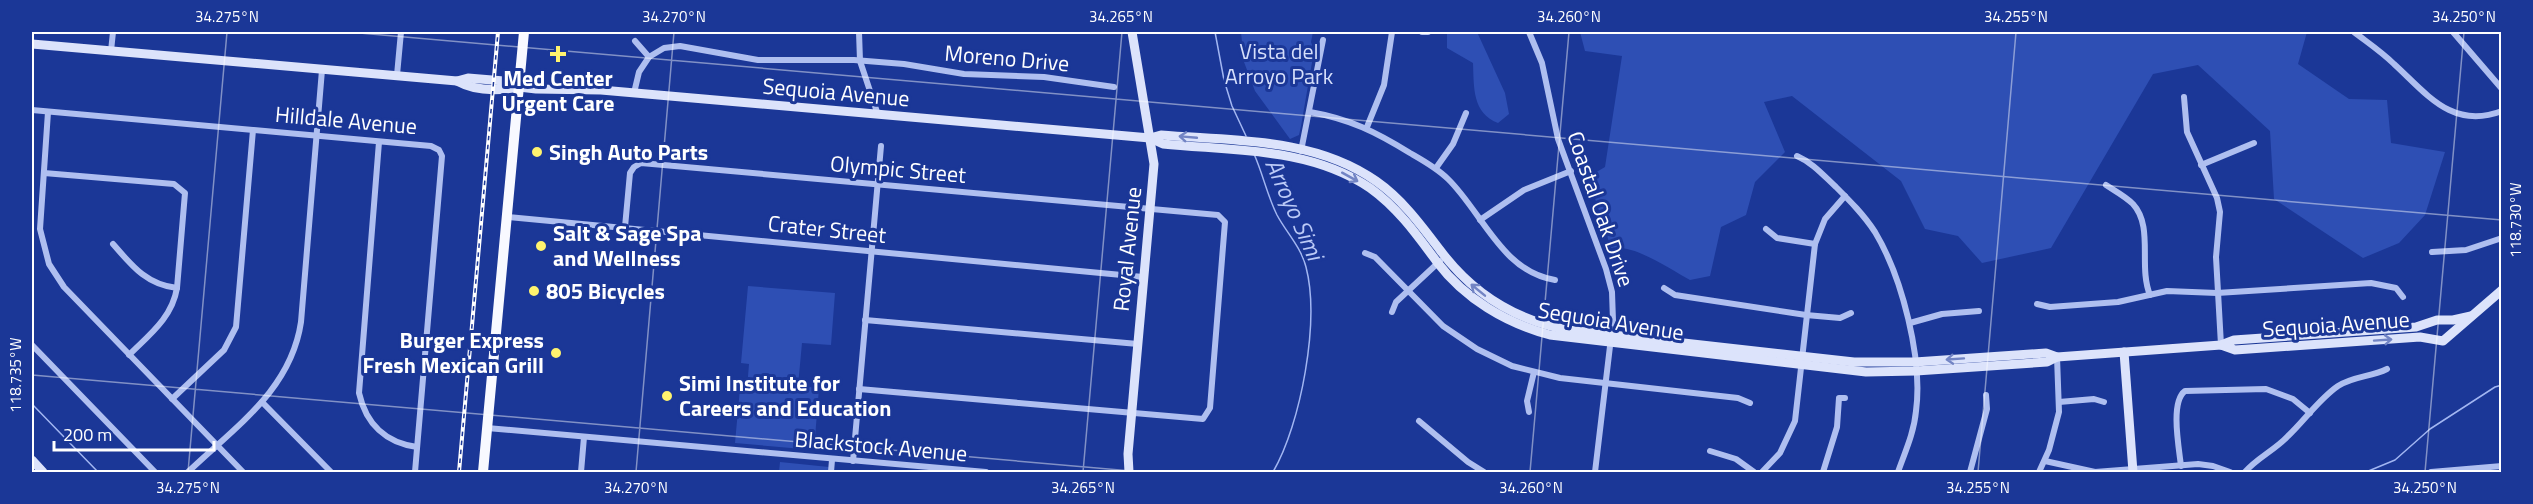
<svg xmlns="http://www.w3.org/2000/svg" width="2533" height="504" font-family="'Titillium Web',sans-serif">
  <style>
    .green { fill: #2e4fb4 }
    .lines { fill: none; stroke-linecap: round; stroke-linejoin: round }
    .stream { stroke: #a2b6f2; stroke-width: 1.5 }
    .street { stroke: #afbff0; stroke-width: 6 }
    .secondary { stroke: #dce3fb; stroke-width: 9 }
    .primary { stroke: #f8f9ff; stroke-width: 10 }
    .rail-casing { stroke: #fff; stroke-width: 4 }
    .rail { stroke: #1b3797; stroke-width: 1.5; stroke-dasharray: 4.5; stroke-linecap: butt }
    .oneway { stroke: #7284c4 }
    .ticks { fill: none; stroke: #fff; stroke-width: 1.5; stroke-opacity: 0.45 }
    .poi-dot { fill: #fff36e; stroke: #1b3797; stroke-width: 2 }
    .labels { text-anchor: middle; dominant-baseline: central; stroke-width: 6; stroke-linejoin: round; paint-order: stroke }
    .park-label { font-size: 22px; fill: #d6dffb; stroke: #1b3797 }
    .street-label { font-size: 22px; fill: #fff; stroke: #1b3797 }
    .poi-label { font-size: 22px; font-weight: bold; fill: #fff; stroke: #1b3797; text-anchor: start }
    .water-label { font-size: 24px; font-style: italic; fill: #bbcaf7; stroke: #1b3797 }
    .neatline { fill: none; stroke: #fff; stroke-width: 2 }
    .ticks-label { font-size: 15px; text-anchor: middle; fill: #fff }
  </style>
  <rect width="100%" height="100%" fill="#1b3797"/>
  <g class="green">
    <polygon points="1241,32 1313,32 1311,42 1314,51 1301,126 1299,135 1290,139 1255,91 1244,62"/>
    <path d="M1447,32H1477L1505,93L1509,114L1498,123C1472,113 1474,87 1473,63L1447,48Z"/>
    <path d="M1580,32H2307L2298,64L2349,99L2387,100L2391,143L2445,152L2425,215L2399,243L2363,258L2274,199L2270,131L2198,65L2153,74L2051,248L1982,263L1958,236L1925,229L1901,181L1792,96L1764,102L1785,152L1755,182L1746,215L1721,227L1710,276L1690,280C1670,269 1634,244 1611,248L1591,186L1593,174L1605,167L1622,56L1585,51Z"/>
    <polygon points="748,286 835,293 831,345 802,343 798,386 819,388 814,450 735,443 740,388 747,389 749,364 741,363"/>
    <polygon points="780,462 829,467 829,472 779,472"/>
  </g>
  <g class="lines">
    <g class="stream">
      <polyline points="1215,32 1224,80 1232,106 1246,136"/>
      <path d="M1254,154C1263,174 1267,195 1277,215C1286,232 1301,247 1306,267C1320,321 1301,424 1273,472"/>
      <polyline points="32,404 98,472"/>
      <polyline points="2366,472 2395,460 2430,429 2495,387 2502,385"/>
    </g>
    <g class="street">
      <polyline points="859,32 860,61 878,115"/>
      <polyline points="1422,32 1428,32"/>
      <polyline points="1529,32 1542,63 1558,139 1606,269 1612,292 1613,321 1595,472"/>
      <path d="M2354,32C2367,42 2382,52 2394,64C2427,94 2452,130 2502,111"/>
      <polyline points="2453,32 2502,89"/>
      <polyline points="635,41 649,57"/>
      <polyline points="111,51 113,32"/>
      <polyline points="397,75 401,32"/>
      <polyline points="634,93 639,72 649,57 664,48 680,46 758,60 854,60 904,64 964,74 1044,77 1114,87"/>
      <polyline points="2184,97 2187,132 2217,198 2220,212 2216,257 2221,345"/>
      <polyline points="32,110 431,146 439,150 442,156 415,472"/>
      <polyline points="48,112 40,229 49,264 64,287 243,472"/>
      <path d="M1310,112C1350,119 1376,132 1410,153C1424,161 1437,168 1448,179C1482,212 1502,272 1555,280"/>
      <polyline points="1367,127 1384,85 1392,32"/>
      <path d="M379,142L359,393C366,424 386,443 417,447"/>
      <polyline points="1301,151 1323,40"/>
      <path d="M1797,156C1813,163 1823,175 1836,187C1850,201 1864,215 1875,232C1902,277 1923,359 1916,411C1914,433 1905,452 1898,472"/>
      <polyline points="2201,165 2254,143"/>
      <polyline points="1436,168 1453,144 1466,113"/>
      <path d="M44,173L174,184L185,193L177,288C172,318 149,335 129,355"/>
      <path d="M2106,185C2115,191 2125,196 2133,204C2154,227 2138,266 2150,295"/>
      <polyline points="2502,194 2502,217"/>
      <polyline points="508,217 1143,277"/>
      <polyline points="1480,220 1524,190 1571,171"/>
      <polyline points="625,227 630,173 634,167 641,163 1218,215 1225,222 1210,408 1203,419 859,389"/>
      <polyline points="1766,229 1777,238 1815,244"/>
      <path d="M113,244C132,266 147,285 177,288"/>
      <polyline points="2432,252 2466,250 2502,238"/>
      <polyline points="1365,253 1375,257 1443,326 1477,349 1512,366 1560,378 1738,398 1750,403"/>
      <polyline points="1664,288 1675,295 1806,315 1840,318 1851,313"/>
      <polyline points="2037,304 2050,307 2118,302 2167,291 2217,293 2371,283 2396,288 2403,297"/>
      <polyline points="1392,312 1396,302 1440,261"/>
      <polyline points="865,320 1138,344"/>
      <polyline points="1910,323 1942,314 1979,311"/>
      <polyline points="32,345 155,472"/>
      <polyline points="172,399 224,350 236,327 253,130"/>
      <polyline points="262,402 331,472"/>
      <polyline points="2059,402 2094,399 2104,402"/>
      <polyline points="1529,412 1527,401 1534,372"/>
      <polyline points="1419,421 1468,462 1484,472"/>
      <polyline points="487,428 986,472"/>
      <polyline points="1710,451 1736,459 1754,472"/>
      <polyline points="853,461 881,146"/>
      <polyline points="2045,461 2095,472 2198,464 2213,466 2230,472"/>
      <path d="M2181,466C2179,448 2170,402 2185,391L2266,389L2293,399L2310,413"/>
      <path d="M188,472C235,427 291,390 301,322L322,70"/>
      <polyline points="581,472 584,437"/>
      <polyline points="831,472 832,460"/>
      <polyline points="1762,472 1780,453 1795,421 1815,244 1825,219 1845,196"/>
      <polyline points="1823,472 1837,427 1839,398 1845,398"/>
      <polyline points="1970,472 1987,409 1986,395"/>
      <polyline points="2039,472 2049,450 2059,412 2057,357"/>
      <path d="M2245,472C2257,458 2275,450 2288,436C2305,420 2319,399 2338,386C2354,376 2371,377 2387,369"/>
      <polyline points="2431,472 2502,466"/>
    </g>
    <g class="secondary">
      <path d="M32,44L457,81L468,78L504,81L519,87L536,89L601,90L1150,138L1163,144C1233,151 1310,147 1370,188C1398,208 1417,235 1437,262C1465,299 1506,323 1550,335L1866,372L1916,371L2047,362L2057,357"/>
      <path d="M457,81C475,91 498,91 518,87"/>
      <path d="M1150,138L1161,135C1232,141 1314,137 1376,181C1402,199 1421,225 1440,250C1472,293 1515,320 1568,330L1854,362H1915L2046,353L2057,357L2221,345L2234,340L2416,327L2437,320H2453L2471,316"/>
      <polyline points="2221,345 2235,350 2420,337 2443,341 2502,290"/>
      <polyline points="2124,352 2133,472"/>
      <polyline points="32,460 43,472"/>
      <polyline points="1129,472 1128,454 1154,164 1132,32"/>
    </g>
    <polyline class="primary" points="483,472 524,32"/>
    <g class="rail-casing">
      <polyline id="rail" points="459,472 498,32"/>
    </g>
    <use href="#rail" class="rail"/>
  </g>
  <defs><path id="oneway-shaft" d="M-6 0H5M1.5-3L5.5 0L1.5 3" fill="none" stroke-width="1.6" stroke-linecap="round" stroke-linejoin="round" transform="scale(1.5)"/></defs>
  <g class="oneway">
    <use href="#oneway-shaft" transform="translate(1188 137) rotate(-175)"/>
    <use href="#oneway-shaft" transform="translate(1350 177) rotate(29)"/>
    <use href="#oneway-shaft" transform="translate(1478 290) rotate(-141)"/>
    <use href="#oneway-shaft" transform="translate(2383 340) rotate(-4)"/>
    <use href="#oneway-shaft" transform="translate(1955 359) rotate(176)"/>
  </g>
  <path class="ticks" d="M348,32L2502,220M32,375L1143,472M188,472L227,32M636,472L674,32M1083,472L1122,32M1530,472L1569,32M1978,472L2016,32M2425,472L2464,32"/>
  <g class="poi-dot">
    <path d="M555 45h6v6h6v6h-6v6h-6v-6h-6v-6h6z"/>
    <circle cx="537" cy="152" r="6"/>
    <circle cx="541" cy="246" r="6"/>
    <circle cx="534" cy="291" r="6"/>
    <circle cx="556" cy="353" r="6"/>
    <circle cx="667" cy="396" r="6"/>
  </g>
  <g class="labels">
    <g class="park-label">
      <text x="1279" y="51">Vista del<tspan x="1279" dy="25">Arroyo Park</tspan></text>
    </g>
    <g class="street-label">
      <text transform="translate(1007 58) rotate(5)">Moreno Drive</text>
      <text transform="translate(836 92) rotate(5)">Sequoia Avenue</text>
      <text transform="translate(346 120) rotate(5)">Hilldale Avenue</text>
      <text transform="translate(898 169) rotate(5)">Olympic Street</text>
      <text transform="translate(1601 209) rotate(71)">Coastal Oak Drive</text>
      <text transform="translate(827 229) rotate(6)">Crater Street</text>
      <text transform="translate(1127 249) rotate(-84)">Royal Avenue</text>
      <text transform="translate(1611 321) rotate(9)">Sequoia Avenue</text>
      <text transform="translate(2336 324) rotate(-4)">Sequoia Avenue</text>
      <text transform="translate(881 446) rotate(5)">Blackstock Avenue</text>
    </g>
    <g class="poi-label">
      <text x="558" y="78" text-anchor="middle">Med Center<tspan x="558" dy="25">Urgent Care</tspan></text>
      <text x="549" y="152">Singh Auto Parts</text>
      <text x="553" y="233">Salt &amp; Sage Spa<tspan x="553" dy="25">and Wellness</tspan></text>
      <text x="546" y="291">805 Bicycles</text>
      <text x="544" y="340" text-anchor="end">Burger Express<tspan x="544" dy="25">Fresh Mexican Grill</tspan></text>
      <text x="679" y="383">Simi Institute for<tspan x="679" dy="25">Careers and Education</tspan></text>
    </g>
    <g class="water-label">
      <text transform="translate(1295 209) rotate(66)">Arroyo Simi</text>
    </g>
  </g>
  <rect width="2533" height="504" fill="none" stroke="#1b3797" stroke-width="66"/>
  <path d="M54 441v9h160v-9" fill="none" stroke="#ffffff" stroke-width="3"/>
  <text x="63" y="441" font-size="18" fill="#ffffff" stroke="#1b3797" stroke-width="4.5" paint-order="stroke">200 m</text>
  <rect x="33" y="33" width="2467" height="438" class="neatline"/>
  <g class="ticks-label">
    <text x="227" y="22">34.275°N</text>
    <text x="674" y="22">34.270°N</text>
    <text x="1121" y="22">34.265°N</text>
    <text x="1569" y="22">34.260°N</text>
    <text x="2016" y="22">34.255°N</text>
    <text x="2464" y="22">34.250°N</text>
    <text transform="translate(2516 220) rotate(-90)" y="5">118.730°W</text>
    <text transform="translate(16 375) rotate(-90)" y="5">118.735°W</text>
    <text x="188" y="493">34.275°N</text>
    <text x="636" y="493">34.270°N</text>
    <text x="1083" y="493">34.265°N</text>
    <text x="1531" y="493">34.260°N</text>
    <text x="1978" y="493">34.255°N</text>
    <text x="2425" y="493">34.250°N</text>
  </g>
</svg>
